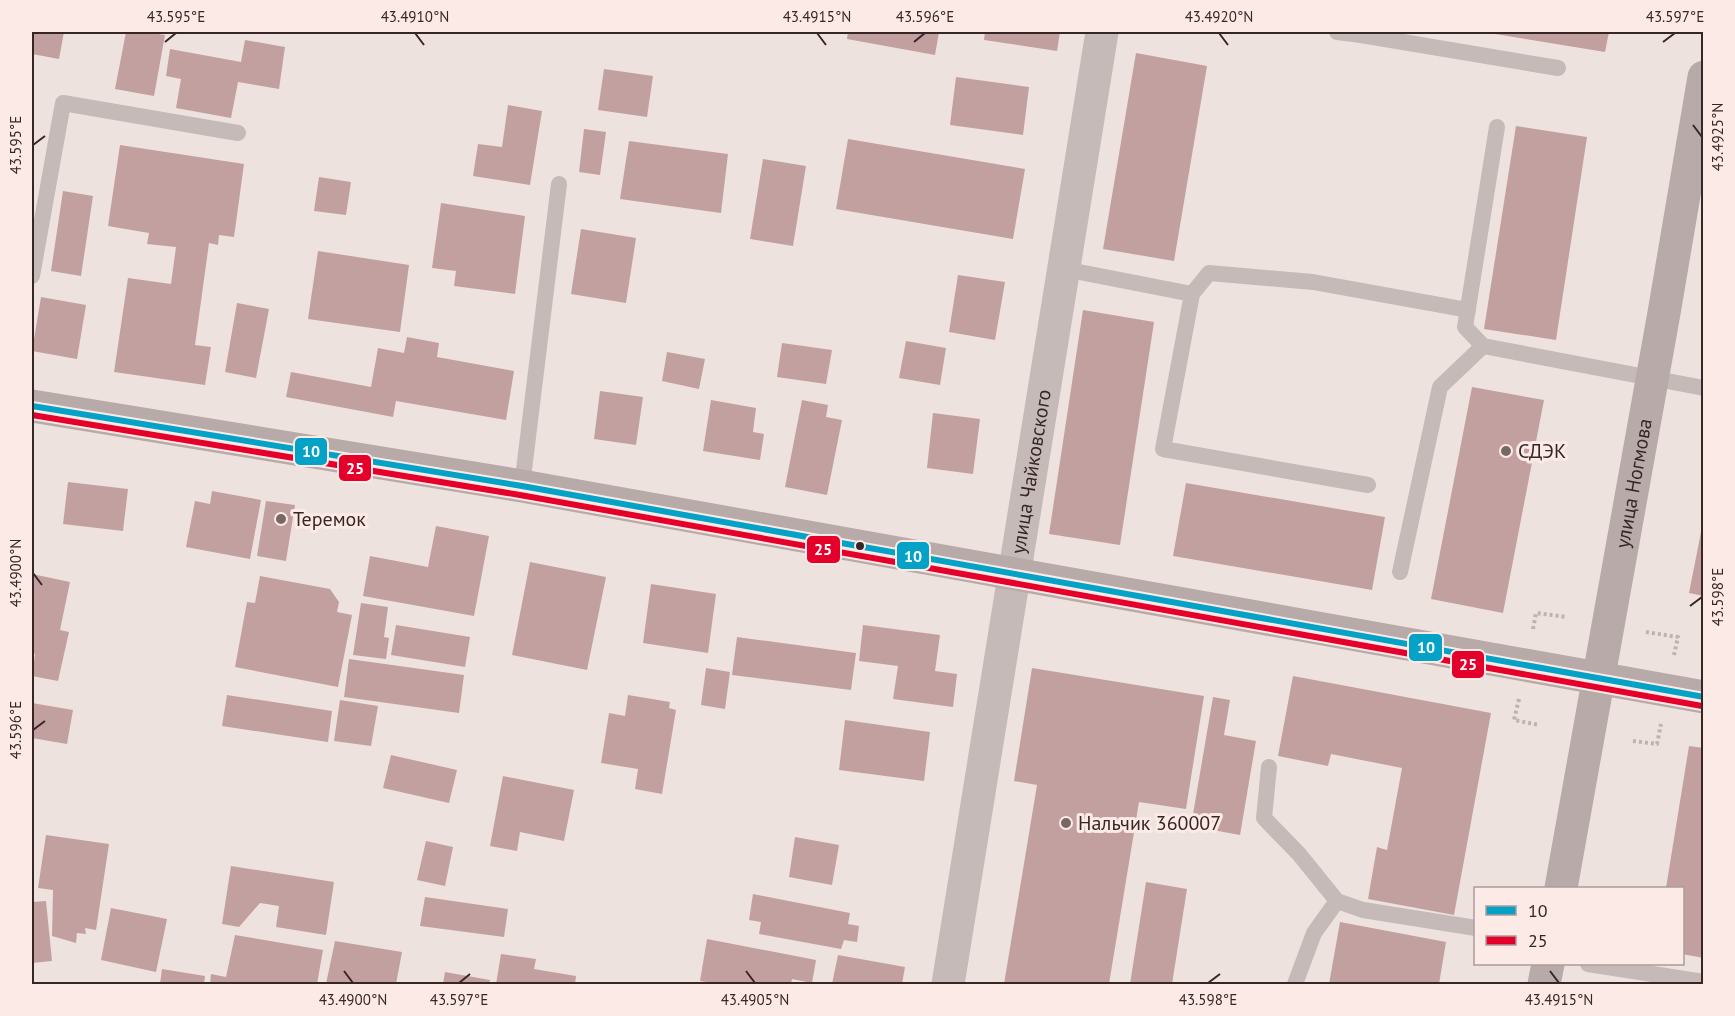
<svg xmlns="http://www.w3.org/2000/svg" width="1735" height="1016" font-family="'PT Sans',sans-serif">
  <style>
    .building { fill: #c3a0a0 }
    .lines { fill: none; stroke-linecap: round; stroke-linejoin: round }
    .path { stroke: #bfb2b0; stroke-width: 4; stroke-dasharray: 3 3; stroke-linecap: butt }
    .lane { stroke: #c6bab8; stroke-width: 16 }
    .street { stroke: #c6bab8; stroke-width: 33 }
    .secondary { stroke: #b7aaa8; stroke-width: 33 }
    .bus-1-casing { stroke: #fbeae5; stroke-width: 10 }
    .bus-2-casing { stroke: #fbeae5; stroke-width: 10 }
    .bus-1 { stroke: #03a2c6; stroke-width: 6 }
    .bus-2 { stroke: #e4002b; stroke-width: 6 }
    .ticks { fill: none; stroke: #372626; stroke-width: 2 }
    .poi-dot { fill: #776866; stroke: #fbeae5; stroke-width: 2 }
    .bus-dot { fill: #372626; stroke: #fbeae5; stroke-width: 2 }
    .labels { text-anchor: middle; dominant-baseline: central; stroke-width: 6; stroke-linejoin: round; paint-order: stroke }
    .poi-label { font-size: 20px; fill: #372626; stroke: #fbeae5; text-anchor: start }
    .street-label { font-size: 20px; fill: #372626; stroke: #fbeae5 }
    .line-badge { stroke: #fbeae5; stroke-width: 2 }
    .badge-label { font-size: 16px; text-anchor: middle; font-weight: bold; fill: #fff }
    .neatline { fill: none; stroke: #372626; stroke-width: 2 }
    .ticks-label { font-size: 15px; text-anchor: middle; fill: #372626 }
  </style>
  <rect width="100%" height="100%" fill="#eee2de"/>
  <g class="building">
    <polygon points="32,32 64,32 59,59 32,54"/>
    <polygon points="126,32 145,32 165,35 154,96 115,89"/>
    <polygon points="848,32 939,32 935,55 847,39"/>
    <polygon points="985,32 1060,32 1057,51 984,40"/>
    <polygon points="1490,32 1609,32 1605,52 1489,33"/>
    <polygon points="245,40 285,47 279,89 238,82 231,118 176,108 181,79 166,76 170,49 241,62"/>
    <polygon points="1136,53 1207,66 1174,261 1103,249"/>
    <polygon points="604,69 653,76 647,117 598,110"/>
    <polygon points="956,77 1029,87 1023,135 950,125"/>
    <polygon points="508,105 542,111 530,185 473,176 478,144 502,147"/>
    <polygon points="1516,126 1587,137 1556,340 1484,329"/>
    <polygon points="584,129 606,132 600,175 579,172"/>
    <polygon points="848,139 1025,169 1013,239 836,209"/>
    <polygon points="629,141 728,154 721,213 620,199"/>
    <polygon points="120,145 244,164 234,237 219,235 218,245 209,243 195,345 211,347 205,385 114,372 128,278 171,284 176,247 147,244 149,233 108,226"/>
    <polygon points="763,159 806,166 793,246 750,239"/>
    <polygon points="319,177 351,182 346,215 314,211"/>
    <polygon points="63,191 93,196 81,276 51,271"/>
    <polygon points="441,203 525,216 515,294 454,286 456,271 432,268"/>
    <polygon points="581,229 636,238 626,303 571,294"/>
    <polygon points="318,251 409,265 400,332 308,319"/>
    <polygon points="958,275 1005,282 995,340 949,332"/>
    <polygon points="41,297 86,305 77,359 32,351"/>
    <polygon points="237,303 269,309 256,378 225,372"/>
    <polygon points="1083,310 1154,322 1120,545 1049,534"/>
    <polygon points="407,337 439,343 437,357 514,371 506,420 396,401 393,417 286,397 291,372 371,387 378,348 404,353"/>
    <polygon points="906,341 946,348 940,385 899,378"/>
    <polygon points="782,343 832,350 826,384 777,377"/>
    <polygon points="667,352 705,359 699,389 662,381"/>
    <polygon points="1472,387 1544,400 1503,613 1431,599"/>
    <polygon points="600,391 643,397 636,445 594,439"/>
    <polygon points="711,400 756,408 753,432 764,434 760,460 703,451"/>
    <polygon points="802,400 828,405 826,417 842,420 827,495 785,487"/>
    <polygon points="933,413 980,419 973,474 927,468"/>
    <polygon points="68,482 128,489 123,531 63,524"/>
    <polygon points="1186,483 1385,517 1372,590 1173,556"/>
    <polygon points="212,491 261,500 250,559 186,547 195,501 210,504"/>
    <polygon points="266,501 295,505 286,561 257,556"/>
    <polygon points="436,526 489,536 474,616 363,596 370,556 428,567"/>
    <polygon points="1702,527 1704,527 1704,596 1689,593"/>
    <polygon points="530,562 606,577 587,670 512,655"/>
    <polygon points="32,574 70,582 60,630 69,632 58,681 32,676 35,654 32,653"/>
    <polygon points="260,576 330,589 339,602 337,612 352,615 338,687 235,667 247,602 255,603"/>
    <polygon points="651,584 716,594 708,653 643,643"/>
    <polygon points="361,603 388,607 384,637 389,638 386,659 353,655"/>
    <polygon points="396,625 470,637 465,667 391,655"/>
    <polygon points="863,625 940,635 935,671 957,674 953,707 893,699 898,666 859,661"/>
    <polygon points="737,637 856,653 851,690 732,675"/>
    <polygon points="349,659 464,675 459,713 344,697"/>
    <polygon points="706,668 730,672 725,709 701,705"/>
    <polygon points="1032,668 1204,696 1186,809 1139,802 1109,984 1004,984 1037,785 1014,781"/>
    <polygon points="1293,676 1491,713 1454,915 1368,899 1377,847 1387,850 1402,768 1331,754 1328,766 1278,756"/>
    <polygon points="227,695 332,711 328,742 222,726"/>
    <polygon points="628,695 670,702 669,708 676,710 662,794 635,789 638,769 601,763 609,713 625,716"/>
    <polygon points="1213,697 1230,700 1224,735 1256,741 1240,835 1191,826"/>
    <polygon points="340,700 378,706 371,746 334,741"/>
    <polygon points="32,703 73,710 67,744 32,738"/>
    <polygon points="845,720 930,732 924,781 839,770"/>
    <polygon points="1689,746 1704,748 1704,958 1682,954 1682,888 1666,888"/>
    <polygon points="391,755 457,770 449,803 383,788"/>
    <polygon points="503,776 574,790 564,841 520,832 517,851 490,846"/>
    <polygon points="46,835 109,844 96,930 85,928 86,934 77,933 76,943 52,936 53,890 38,888"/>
    <polygon points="795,837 839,845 832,885 789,877"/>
    <polygon points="426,841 453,847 445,886 417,880"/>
    <polygon points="231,866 334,882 326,935 276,927 279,906 260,903 239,927 222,924"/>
    <polygon points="1146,882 1187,889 1172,984 1130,984"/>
    <polygon points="753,894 850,913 848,924 859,926 857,942 844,940 841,949 759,934 761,922 749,920"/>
    <polygon points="425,897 508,909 504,937 420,926"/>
    <polygon points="46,901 52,961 32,963 32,902"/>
    <polygon points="111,908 167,919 156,972 101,960"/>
    <polygon points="1340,922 1446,942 1439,984 1329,984"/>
    <polygon points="235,935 323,950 317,984 210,984 211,974 226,977"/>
    <polygon points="707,939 816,960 812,983 792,979 791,984 720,984 700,981"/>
    <polygon points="335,941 402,952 396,984 326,984"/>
    <polygon points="501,954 536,959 534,969 576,976 575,984 496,984"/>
    <polygon points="838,955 905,967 902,984 832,984"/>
    <polygon points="162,969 205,976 204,984 160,984"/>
    <polygon points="445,972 490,980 489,984 443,984"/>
  </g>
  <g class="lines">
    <g class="path">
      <polyline points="1533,629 1536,613 1567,617"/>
      <polyline points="1646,632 1678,637 1674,655"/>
      <polyline points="1519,699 1514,720 1539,725"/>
      <polyline points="1633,741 1657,744 1661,724"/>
    </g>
    <g class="lane">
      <polyline points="1337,32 1361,35"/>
      <polyline points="1361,32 1361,35 1558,68"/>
      <polyline points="1497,127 1465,327 1483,346 1704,388"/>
      <polyline points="1064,269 1192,294 1209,273 1313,282 1468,310"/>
      <polyline points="32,276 63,103 238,133"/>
      <polyline points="1192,294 1163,449 1368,485"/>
      <polyline points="522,486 559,184"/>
      <polyline points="1400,572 1440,387 1483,346"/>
      <polyline points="1269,767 1264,818 1299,854 1337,901 1363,910 1476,928"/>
      <polyline points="1588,964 1704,982"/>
      <polyline points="1295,984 1314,933 1337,901"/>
    </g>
    <path class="street" id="s1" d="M948,984L1102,32"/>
    <g class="secondary">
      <polyline points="32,406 522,486 1704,697"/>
      <path id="s2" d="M1561,888L1664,313L1704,77"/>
      <polyline points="1544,984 1548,964"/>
    </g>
    <g class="bus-1-casing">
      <polyline id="bus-1" points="32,406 522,486 1704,697"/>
    </g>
    <g class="bus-2-casing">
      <polyline id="bus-2" points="32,415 520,495 1702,706"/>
    </g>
    <use href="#bus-1" class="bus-1"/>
    <use href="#bus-2" class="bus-2"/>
  </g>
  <path class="ticks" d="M415,33L424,45M817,33L826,45M1219,33L1228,45M165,42L176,33M914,42L925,33M1663,42L1675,33M1693,125L1702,137M33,145L45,136M33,573L42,585M1690,606L1702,597M33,730L45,721M344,971L353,983M746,971L755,983M1550,971L1559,983M459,983L470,974M1208,983L1220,974"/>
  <g class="poi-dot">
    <circle cx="1506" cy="451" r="6"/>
    <circle cx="281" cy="519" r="6"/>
    <circle cx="1066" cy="823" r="6"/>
  </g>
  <circle class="bus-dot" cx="860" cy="546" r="5"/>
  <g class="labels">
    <g class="poi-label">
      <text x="1518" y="451">СДЭК</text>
      <text x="293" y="519">Теремок</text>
      <text x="1078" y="823">Нальчик 360007</text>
    </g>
    <g class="street-label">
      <text stroke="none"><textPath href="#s1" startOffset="519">улица Чайковского</textPath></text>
      <text stroke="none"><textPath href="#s2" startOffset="411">улица Ногмова</textPath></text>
    </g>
  </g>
  <g class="line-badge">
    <rect x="294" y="437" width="34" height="29" rx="6" fill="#03a2c6"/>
    <rect x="338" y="454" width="34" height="28" rx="6" fill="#e4002b"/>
    <rect x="806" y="535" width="35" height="29" rx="6" fill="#e4002b"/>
    <rect x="896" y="541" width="34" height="29" rx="6" fill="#03a2c6"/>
    <rect x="1408" y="633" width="35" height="29" rx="6" fill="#03a2c6"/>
    <rect x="1451" y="650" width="34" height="29" rx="6" fill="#e4002b"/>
  </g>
  <g class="badge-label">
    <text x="311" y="457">10</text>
    <text x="355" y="474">25</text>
    <text x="823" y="555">25</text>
    <text x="913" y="562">10</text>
    <text x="1426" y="653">10</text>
    <text x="1468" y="670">25</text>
  </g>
  <rect width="1735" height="1016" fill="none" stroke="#fbeae5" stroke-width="66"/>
  <rect x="1474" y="887" width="210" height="78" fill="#fbeae5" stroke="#ad9c99" stroke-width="1.5"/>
  <rect x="1486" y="906" width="30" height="9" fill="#03a2c6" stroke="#ad9c99" stroke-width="1.5"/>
  <text x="1528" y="917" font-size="18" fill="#372626">10</text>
  <rect x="1486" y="936" width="30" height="9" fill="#e4002b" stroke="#ad9c99" stroke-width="1.5"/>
  <text x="1528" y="947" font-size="18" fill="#372626">25</text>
  <rect x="33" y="33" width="1669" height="950" class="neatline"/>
  <g class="ticks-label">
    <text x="176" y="22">43.595°E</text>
    <text x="415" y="22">43.4910°N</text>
    <text x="817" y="22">43.4915°N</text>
    <text x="925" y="22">43.596°E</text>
    <text x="1219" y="22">43.4920°N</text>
    <text x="1675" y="22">43.597°E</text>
    <text transform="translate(1718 137) rotate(-90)" y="5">43.4925°N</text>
    <text transform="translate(16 145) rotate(-90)" y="5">43.595°E</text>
    <text transform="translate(16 573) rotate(-90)" y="5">43.4900°N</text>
    <text transform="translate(1718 597) rotate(-90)" y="5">43.598°E</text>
    <text transform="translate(16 730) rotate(-90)" y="5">43.596°E</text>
    <text x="353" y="1005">43.4900°N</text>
    <text x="459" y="1005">43.597°E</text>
    <text x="755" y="1005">43.4905°N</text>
    <text x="1208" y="1005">43.598°E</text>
    <text x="1559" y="1005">43.4915°N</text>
  </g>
</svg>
